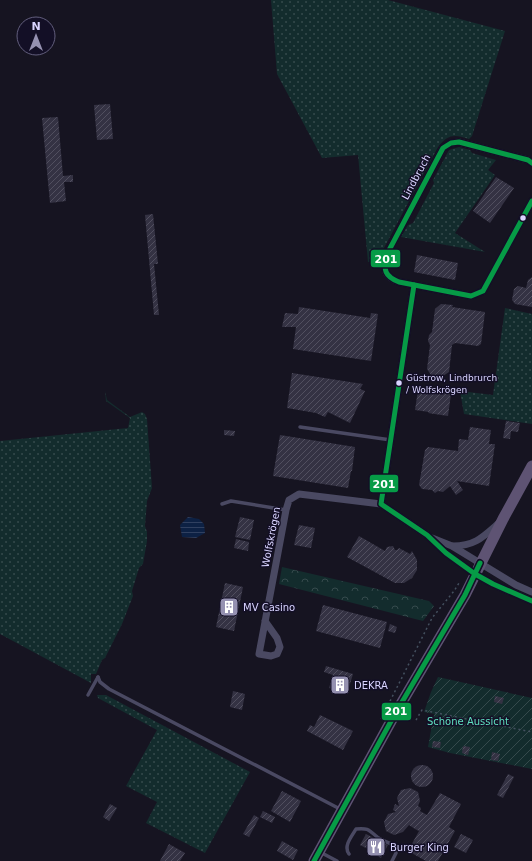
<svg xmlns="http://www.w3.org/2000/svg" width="532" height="861" font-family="'DejaVu Sans',sans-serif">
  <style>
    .grass { fill: url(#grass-dots) }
    .forest { fill: url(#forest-crowns) }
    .garden { fill: url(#garden-furrows) }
    .water { fill: url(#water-rules) }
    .building { fill: url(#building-hatch) }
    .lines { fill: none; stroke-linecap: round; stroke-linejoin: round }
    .path { stroke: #44505f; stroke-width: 1.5; stroke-dasharray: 2 3; stroke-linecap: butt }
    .lane { stroke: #4a4962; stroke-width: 3.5 }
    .street { stroke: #4a4962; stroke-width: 7 }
    .primary { stroke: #5e5373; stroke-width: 11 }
    .bus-1-casing { stroke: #130f26; stroke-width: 8 }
    .bus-1 { stroke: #069b46; stroke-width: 5 }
    .bus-dot { fill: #d9d4ff; stroke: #130f26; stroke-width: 1.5 }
    .labels { text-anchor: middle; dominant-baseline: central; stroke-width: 3; stroke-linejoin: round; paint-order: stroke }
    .bus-label { font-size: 9px; fill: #d9d4ff; stroke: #130f26; text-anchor: start }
    .street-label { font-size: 10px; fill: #d9d4ff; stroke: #130f26 }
    .poi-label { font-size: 10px; fill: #d9d4ff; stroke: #130f26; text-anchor: start }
    .park-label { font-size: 10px; fill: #5fe0c0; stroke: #130f26 }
    .line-badge { stroke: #130f26; stroke-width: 1.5 }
    .badge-label { font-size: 11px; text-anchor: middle; font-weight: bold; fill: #fff }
  </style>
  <defs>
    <pattern id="grass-dots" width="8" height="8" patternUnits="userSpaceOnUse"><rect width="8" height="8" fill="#132c2d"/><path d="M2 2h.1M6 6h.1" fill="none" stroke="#354a4c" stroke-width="1.8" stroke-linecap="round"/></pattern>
    <pattern id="forest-crowns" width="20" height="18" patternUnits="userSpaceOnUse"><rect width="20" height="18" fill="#132c2d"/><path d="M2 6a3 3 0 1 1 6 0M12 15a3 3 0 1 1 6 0" fill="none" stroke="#354a4c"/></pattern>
    <pattern id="garden-furrows" width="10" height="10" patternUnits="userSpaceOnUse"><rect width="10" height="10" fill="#132c2d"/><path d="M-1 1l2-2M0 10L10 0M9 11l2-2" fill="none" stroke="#354a4c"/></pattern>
    <pattern id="water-rules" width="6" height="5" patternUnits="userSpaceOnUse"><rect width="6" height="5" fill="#0d2144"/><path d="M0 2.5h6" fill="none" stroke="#304060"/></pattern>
    <pattern id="building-hatch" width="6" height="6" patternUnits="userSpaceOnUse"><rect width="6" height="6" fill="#343243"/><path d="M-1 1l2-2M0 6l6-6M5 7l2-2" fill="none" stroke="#514f5f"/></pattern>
  </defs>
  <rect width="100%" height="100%" fill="#161421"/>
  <g class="grass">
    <path d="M271,0H388L505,31L472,136L469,139C454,134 448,134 438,147L377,261L368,262L358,155L322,158L277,74Z"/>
    <polygon points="459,147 470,150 472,153 496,160 488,170 495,175 455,233 485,252 401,237 408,225 413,223 434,183 433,180 449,150"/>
    <polygon points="505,308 532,314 532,424 464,414 460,391 493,395"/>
    <polygon points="105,391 107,400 130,417 142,412 145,414 147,419 152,488 147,501 145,526 147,532 147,541 143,564 139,568 132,591 133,596 122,624 105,658 102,660 96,674 91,674 91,683 0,634 0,441 128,428 130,418 106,401"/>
    <polygon points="97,695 106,695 250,772 205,853 146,823 157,802 126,786 157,730 98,698"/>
  </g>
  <polygon class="forest" points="282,567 429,601 434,606 423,621 279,584"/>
  <polygon class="garden" points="438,677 532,698 532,769 450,753 428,747 434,714 424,712 431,692"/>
  <polygon class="water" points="188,517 199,519 204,524 205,533 196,538 182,537 180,525"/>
  <g class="building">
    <polygon points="110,104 113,139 97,140 94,105"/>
    <polygon points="58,117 63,176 73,175 73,182 64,182 66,201 50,203 42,118"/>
    <polygon points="496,177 514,188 490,223 473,211"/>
    <polygon points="153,214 158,264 154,264 159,315 154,315 145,215"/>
    <polygon points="417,255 458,263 455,280 414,272"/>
    <polygon points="532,277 532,307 515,304 512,300 514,289 518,286 526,288 528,280"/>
    <polygon points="441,304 453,305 452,307 485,312 481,344 478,346 455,343 452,345 449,372 443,376 431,375 427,369 430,345 428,341 429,335 432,332 435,309"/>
    <polygon points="299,307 370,318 371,313 378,314 371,361 293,349 296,327 282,327 285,313 298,314"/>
    <polygon points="292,373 363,384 360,389 365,391 350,423 328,412 325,417 316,413 287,408"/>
    <polygon points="418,390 451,394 448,416 428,413 429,412 415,410"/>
    <polygon points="506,421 520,423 518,432 511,431 510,439 503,438"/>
    <polygon points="470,427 491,430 489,444 495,444 489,486 457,481 463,490 456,495 450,486 443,492 438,491 435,493 432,490 422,489 419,485 425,450 428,447 458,451 459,439 468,440"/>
    <polygon points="224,430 235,431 234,436 224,435"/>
    <polygon points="280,435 355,447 352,471 351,471 348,488 273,476"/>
    <polygon points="240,517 254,520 250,540 235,537"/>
    <polygon points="299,525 315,528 311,548 294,545"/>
    <polygon points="359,536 385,551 387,547 393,546 395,550 397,550 399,548 410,554 412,551 417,560 417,570 412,578 404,583 395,583 347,557"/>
    <polygon points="236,539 249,542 248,551 234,548"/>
    <polygon points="225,583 243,587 234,631 216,627"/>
    <polygon points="323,605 387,622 380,648 316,631"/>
    <polygon points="390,624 397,627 395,633 388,631"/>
    <polygon points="326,666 353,674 347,694 329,688 333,675 324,672"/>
    <polygon points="233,691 245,694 242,710 230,707"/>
    <polygon points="495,696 504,698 502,704 494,702"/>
    <polygon points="320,715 353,731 343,750 307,731 310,725 314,727"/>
    <polygon points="433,741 441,742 440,748 432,747"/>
    <polygon points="463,746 470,747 468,755 462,753"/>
    <polygon points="492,752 500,754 498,761 491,760"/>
    <circle cx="422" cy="776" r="11"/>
    <polygon points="508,774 514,777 503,798 497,795"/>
    <polygon points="410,788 418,792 420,801 418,806 421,808 420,811 427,815 440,793 461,804 449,827 455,831 438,861 426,861 408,851 419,831 415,829 409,825 403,832 394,835 386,831 384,822 388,814 396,812 393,810 395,804 399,806 397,798 401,790"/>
    <polygon points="282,791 301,801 290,822 271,811"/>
    <polygon points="110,804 117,808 109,821 103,817"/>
    <polygon points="263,811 275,817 272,823 260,817"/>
    <polygon points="254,815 259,818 249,837 243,834"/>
    <polygon points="366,834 388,845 381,858 368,851 368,849 360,845"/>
    <polygon points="461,834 473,840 466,853 454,847"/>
    <polygon points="282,841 298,850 293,860 277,851"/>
    <polygon points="169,844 185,853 180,861 160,861"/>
  </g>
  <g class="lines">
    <g class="path">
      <polyline points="381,719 432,618 454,591 459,583 461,584"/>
      <polyline points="416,720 422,710 532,732"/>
    </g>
    <g class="lane">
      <polyline points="300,427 391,440"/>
      <polyline points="222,504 231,501 286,510"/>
      <polyline points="98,677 100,682 109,689 340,809"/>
      <polyline points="88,695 98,677"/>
      <polyline points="320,852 337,861"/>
      <path d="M349,854C343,846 352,836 356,829C367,828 368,829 376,836C380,840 388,842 393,845L396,853L392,861"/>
    </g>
    <g class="street">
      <path d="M532,163L528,160L459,142L451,143L443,148L386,256C384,271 384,277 399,282L471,296L483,291L532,201"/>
      <polyline points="381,504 414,285"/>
      <polyline points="432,538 452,546 516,585 532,592"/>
      <path d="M453,546C475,546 483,537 499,523"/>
      <polyline points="265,621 277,638 280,647 277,654 271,656 259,654 286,510 289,500 299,494 381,504 427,535 446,553 475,574 493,584 532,601"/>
    </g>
    <polyline class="primary" points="314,861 395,714 465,595 503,519 532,466"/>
    <g class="bus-1-casing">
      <g id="bus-1">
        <path d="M532,163L528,160L459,142L451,143L443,148L386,256C384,270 384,276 399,282L471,296L483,291L532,201"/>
        <polyline points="414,285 381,504 427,535 446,553 475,574 493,584 532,601"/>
        <polyline points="314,861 395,714 465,595 480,563"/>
      </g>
    </g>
    <use href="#bus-1" class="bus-1"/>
  </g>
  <defs>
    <g id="building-square" transform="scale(1)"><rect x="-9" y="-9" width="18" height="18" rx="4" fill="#9591b1" stroke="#130f26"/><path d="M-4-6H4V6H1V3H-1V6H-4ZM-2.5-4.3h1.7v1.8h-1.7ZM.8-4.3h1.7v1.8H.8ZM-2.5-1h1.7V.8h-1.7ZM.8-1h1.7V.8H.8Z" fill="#fff"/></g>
    <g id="restaurant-square" transform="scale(1)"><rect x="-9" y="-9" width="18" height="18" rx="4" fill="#9591b1" stroke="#130f26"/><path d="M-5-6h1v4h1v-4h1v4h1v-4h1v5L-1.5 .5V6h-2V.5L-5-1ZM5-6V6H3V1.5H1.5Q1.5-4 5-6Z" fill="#fff"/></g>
  </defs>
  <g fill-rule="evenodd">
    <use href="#building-square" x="229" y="607"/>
    <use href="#building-square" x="340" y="685"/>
    <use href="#restaurant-square" x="376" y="847"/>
  </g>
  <g class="bus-dot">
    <circle cx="523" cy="218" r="3.5"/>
    <circle cx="399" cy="383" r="3.5"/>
  </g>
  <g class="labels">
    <g class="bus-label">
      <text x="406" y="378">Güstrow, Lindbrurch<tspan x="406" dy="12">/ Wolfskrögen</tspan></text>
    </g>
    <g class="street-label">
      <text transform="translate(416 177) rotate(-62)">Lindbruch</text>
      <text transform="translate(271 537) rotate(-79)">Wolfskrögen</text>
    </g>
    <g class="poi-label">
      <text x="243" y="607">MV Casino</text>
      <text x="354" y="685">DEKRA</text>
      <text x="390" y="847">Burger King</text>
    </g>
    <g class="park-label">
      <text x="468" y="721">Schöne Aussicht</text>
    </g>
  </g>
  <g class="line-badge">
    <rect x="370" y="249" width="31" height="19" rx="4" fill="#069b46"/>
    <rect x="369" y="474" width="30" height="19" rx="4" fill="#069b46"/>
    <rect x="381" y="702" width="31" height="19" rx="4" fill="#069b46"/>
  </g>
  <g class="badge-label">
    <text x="386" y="263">201</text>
    <text x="384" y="488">201</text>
    <text x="396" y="715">201</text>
  </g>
  <g transform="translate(36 36)"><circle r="19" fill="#130f26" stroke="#625e7d"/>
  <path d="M0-3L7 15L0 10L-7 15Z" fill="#9591b1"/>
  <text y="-6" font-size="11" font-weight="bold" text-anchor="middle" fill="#d9d4ff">N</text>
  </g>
</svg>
